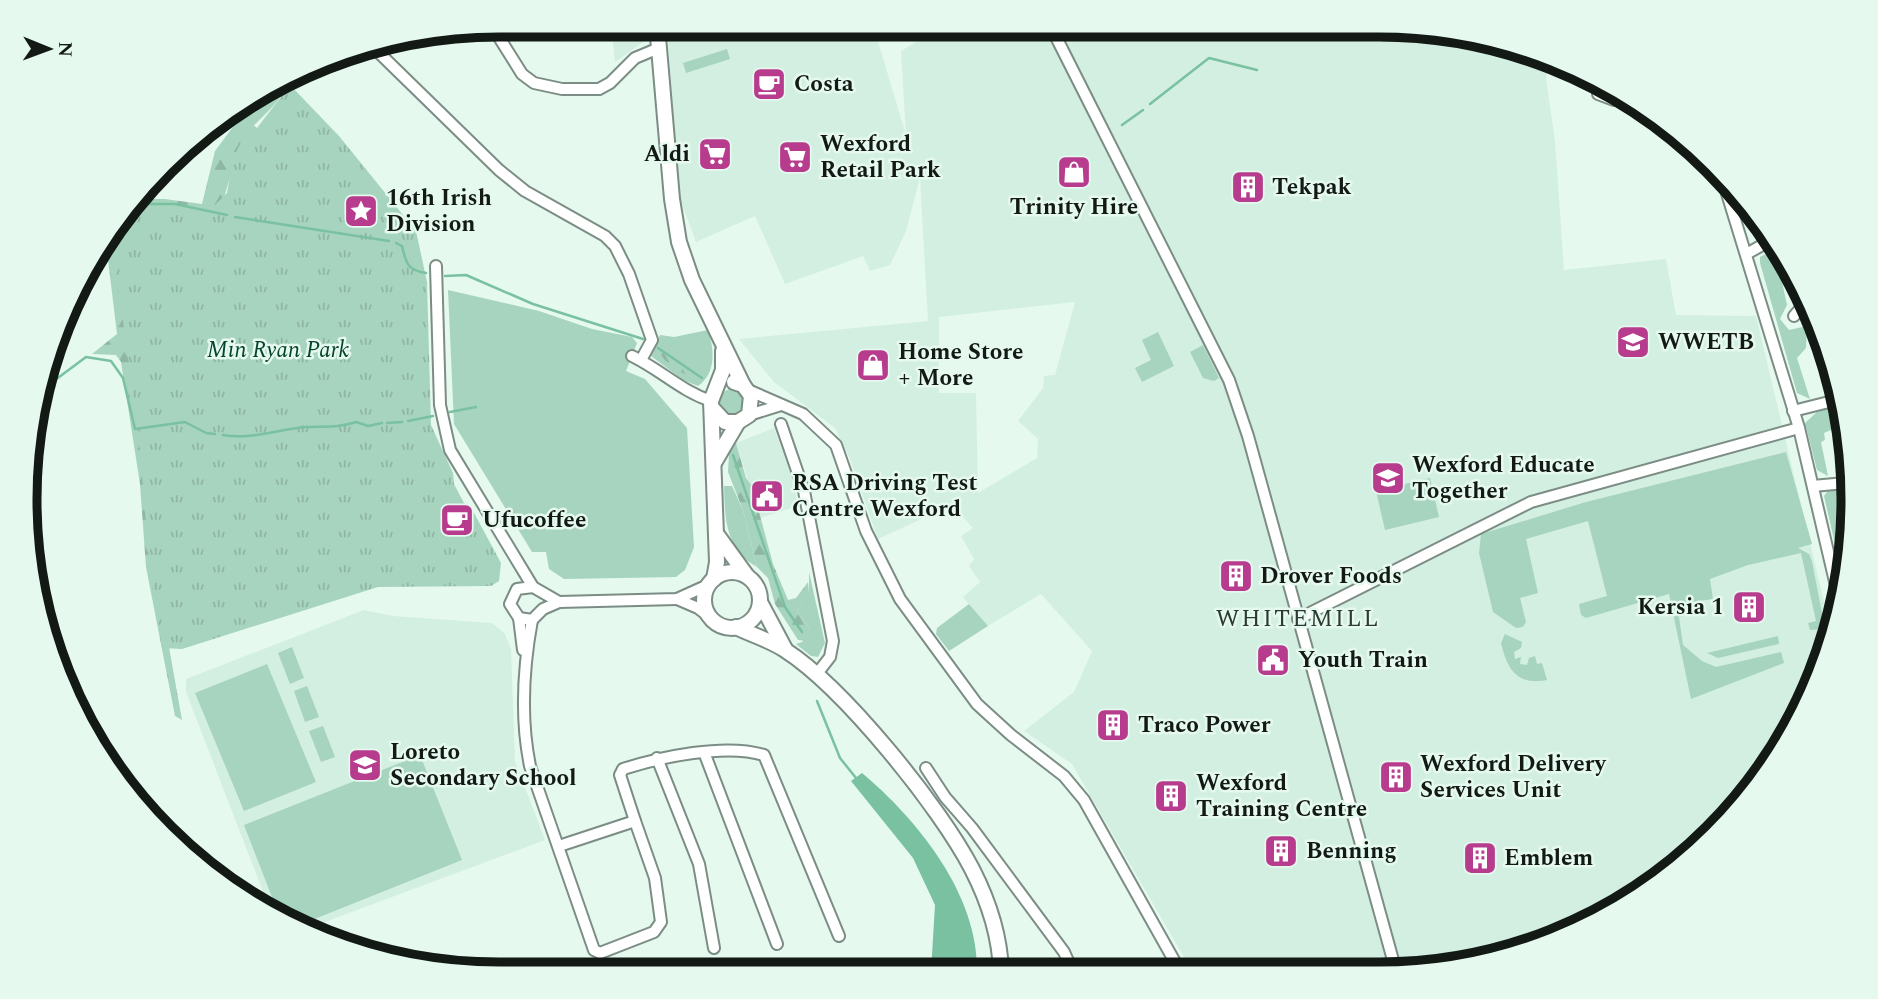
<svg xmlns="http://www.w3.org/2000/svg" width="1878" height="999" font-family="Spectral,serif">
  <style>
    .built { fill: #d3efe1; fill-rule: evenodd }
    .green { fill: #a7d4be }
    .forest { fill: url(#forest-firs) }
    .park { fill: url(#park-tufts) }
    .water { fill: #79c1a0 }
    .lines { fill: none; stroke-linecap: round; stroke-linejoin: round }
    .stream { stroke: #79c1a0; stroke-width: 2.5 }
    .minor-casing { stroke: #7b8d84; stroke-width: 14 }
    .major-casing { stroke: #7b8d84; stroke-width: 18 }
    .minor { stroke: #fff; stroke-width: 10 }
    .major { stroke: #fff; stroke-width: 14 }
    .labels { text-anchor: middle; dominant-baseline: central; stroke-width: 5; stroke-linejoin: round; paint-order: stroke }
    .poi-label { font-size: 23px; font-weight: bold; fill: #131a16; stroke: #e5f9ef; text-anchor: start }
    .park-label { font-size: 23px; font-style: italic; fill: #05442f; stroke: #e5f9ef }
    .neighbourhood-label { font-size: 24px; letter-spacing: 2px; fill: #2b3b33; stroke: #e5f9ef }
    .rim { fill: none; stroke: #131a16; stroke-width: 9 }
  </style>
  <defs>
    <pattern id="forest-firs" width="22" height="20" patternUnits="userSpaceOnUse" patternTransform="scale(1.75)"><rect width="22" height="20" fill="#a7d4be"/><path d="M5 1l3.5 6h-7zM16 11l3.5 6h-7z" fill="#8fb5a3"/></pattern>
    <pattern id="park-tufts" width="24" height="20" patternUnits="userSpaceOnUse" patternTransform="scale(1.75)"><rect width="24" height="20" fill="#a7d4be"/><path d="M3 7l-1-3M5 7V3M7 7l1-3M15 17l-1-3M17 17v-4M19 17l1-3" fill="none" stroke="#8fb5a3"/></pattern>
  </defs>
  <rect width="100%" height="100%" fill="#e5f9ef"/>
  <g class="built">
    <polygon points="563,25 648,25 649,38 615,62 612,32 564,35"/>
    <path d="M667,25H873L906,135L901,51L945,25H1409L1502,41L1550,61L1546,78L1555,141L1564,270L1666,259L1676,315L1756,316L1832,635L1828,652L1790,737L1735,813L1642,895L1532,949L1440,970L1192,971L1072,764L1024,731L1074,692L1092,651L1041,594L988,626L963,597L980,582L969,566L974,559L961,536L973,528L952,505L878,539L850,459L835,428L774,382L739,339L928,321L920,178L906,231L890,265L870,271L863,256L785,284L755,216L696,242L678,193ZM1075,302L1055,375L1044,376L1043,388L1018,421L1038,439L1037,458L978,493L976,393H939V317Z"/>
    <polygon points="774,428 793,480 798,506 760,518 736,443"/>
    <polygon points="364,610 393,616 492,623 505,634 511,649 515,761 545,840 306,929 272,915 186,692 186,679"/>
  </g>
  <g class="green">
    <polygon points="727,49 730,59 686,73 683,63"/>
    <polygon points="1778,247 1788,262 1778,263 1787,305 1780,319 1789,330 1807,326 1806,348 1797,358 1810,399 1797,393 1760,263 1760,257"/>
    <polygon points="448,290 539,311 592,329 632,337 637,343 626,371 645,379 687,428 694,547 685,570 676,577 564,579 549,569 546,552 532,552 454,424"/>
    <path d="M708,330C714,348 717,373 698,386L683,380L651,356L660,335L674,337Z"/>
    <polygon points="1158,332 1174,366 1142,382 1135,368 1151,360 1142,340"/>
    <polygon points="1203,345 1219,378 1214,381 1203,378 1190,352"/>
    <circle cx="732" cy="402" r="13"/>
    <polygon points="1842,405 1844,415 1831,430 1824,433 1825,440 1821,442 1828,476 1817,470 1805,423 1817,412"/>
    <polygon points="1786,452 1812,544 1798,548 1809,554 1812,561 1825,629 1810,630 1808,623 1816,621 1801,553 1748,565 1710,579 1713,599 1685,603 1684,616 1679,617 1683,645 1702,661 1716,667 1781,652 1784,663 1691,699 1669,594 1586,618 1581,615 1579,604 1607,596 1588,521 1526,539 1538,593 1520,598 1526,622 1523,627 1516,628 1493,612 1479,553 1481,534 1586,502"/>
    <polygon points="1430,478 1439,517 1385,530 1376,491"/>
    <path d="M724,486H732L743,510L757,567C725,549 725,519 724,486Z"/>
    <polygon points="1845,488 1852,489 1851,505 1842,514 1847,570 1844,583 1824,496 1829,489"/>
    <polygon points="809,572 825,643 818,657 811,656 796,644 802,642 810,630 797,611 809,592"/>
    <polygon points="969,604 988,626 949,651 936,634 937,628"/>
    <path d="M1505,634L1522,642L1521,648L1514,652L1515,659L1521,657L1520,664L1527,665L1529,658L1535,656L1537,664L1542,663L1547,680C1516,686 1507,668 1501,643Z"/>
    <polygon points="1778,636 1779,644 1718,658 1707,653"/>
    <polygon points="292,647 304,678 290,684 278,653"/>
    <polygon points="267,664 316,782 244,811 195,693"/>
    <polygon points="307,686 319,717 305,722 294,691"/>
    <polygon points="323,726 335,757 321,762 309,731"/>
    <polygon points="420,755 462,860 297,926 280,918 244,825"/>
  </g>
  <g class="forest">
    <path d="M286,82C284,100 261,117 250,130C238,144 223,200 219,219L167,636L182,720L175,716L146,567L140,484L121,362L116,355L92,354L117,334L105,235L139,199H165L202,204L215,151L253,100Z"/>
    <path d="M658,349L705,367L707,376L700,380C685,375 664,365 658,349Z"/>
    <polygon points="736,443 746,478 752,486 773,564 788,600 796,598 808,582 809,593 797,611 810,630 807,641 798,640 775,604 768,578 757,567 743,510 728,472 729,454"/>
  </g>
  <path class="park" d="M290,85L339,136L416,231L427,282L431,425L453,473L454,484L464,503L473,511L501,563L499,581L491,586L378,587L182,649L162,648L150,573L138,426L110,230C143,194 166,208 210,210L227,193L233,158L251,123L257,128Z"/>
  <path class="water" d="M862,773C917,819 979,895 977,972H931L935,905L913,858L851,781Z"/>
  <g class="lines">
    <g class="stream">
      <polyline points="1150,104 1209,58 1257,70"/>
      <polyline points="1122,125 1143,110"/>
      <polyline points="134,204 175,204 227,215"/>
      <polyline points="235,217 389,241"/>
      <path d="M396,243L402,246C406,263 407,270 426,273"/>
      <polyline points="445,276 466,275 533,304 643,339"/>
      <polyline points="658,348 702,378"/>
      <polyline points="39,392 86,357 111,361 123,378 135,429 185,422 206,433 215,434"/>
      <polyline points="450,412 476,407"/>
      <polyline points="408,421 433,416"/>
      <polyline points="387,423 402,422"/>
      <path d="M223,435C251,440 279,429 306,427C324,426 338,428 356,422L368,426L382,423"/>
      <polyline points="733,455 785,607 802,632"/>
      <polyline points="817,701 840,758 856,778"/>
    </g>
    <g class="minor-casing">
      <g id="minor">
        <polyline points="1050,25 1229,380 1248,436 1396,971"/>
        <polyline points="492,26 522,74 534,83 562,89 599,89 610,83 635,58 659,48"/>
        <polyline points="372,46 499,170 525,191 605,236 615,246 629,274 652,340 641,360"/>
        <polyline points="1598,94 1614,100 1631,99"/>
        <polyline points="1721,174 1799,428 1840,603"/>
        <polyline points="1748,253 1773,239"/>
        <polyline points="436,266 440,405 450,450 533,587 559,602"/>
        <polyline points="1794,316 1800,309 1812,309"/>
        <path d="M632,356C661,370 681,391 711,401"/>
        <polyline points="748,390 803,414 836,445 866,531 900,599 977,704 1011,735 1064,776 1084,800 1180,971"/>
        <polyline points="1793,411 1841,399"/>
        <polyline points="749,415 781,405"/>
        <polyline points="781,424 804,491 833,641 830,657 816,675"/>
        <polyline points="1813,486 1845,483 1852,485"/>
        <polyline points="677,599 698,608 711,618"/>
        <polyline points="519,618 532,620 543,609 559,602 677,599 708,585"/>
        <polyline points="1298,619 1531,502 1799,428"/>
        <path d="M532,620C523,669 520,717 530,766L594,950L600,953L654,932L661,922L655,878L635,821L559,846"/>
        <polyline points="523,650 519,618 510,604 517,589 533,587"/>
        <polyline points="704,752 777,944"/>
        <polyline points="657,758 699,864 714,948"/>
        <polyline points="926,768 945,797 972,828 1064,952 1073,972"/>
        <path d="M635,821L620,775L623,769C661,757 725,743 764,755L839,936"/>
      </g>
    </g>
    <g class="major-casing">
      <g id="major">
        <polyline points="657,25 672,199 679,242 692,280 743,385"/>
        <polyline points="712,408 725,422 738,422 749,415 751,396 743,385 734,382"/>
        <polyline points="714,463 738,422"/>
        <polyline points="718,536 747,576"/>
        <circle cx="732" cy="600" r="28"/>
        <polyline points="714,579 717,562 711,401 723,370 723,351"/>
        <polyline points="760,602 785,649"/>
        <path d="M736,627C752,635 770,640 785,650C844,688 940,807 972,869C989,902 1000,936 1001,972"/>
      </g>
    </g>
    <use href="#minor" class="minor"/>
    <use href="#major" class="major"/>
  </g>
  <defs>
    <g id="cafe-square" transform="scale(1.75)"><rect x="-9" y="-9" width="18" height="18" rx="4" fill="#b73c8d" stroke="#e5f9ef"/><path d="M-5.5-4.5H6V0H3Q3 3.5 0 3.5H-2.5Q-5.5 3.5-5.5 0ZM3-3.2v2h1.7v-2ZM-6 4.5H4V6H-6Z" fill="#fff"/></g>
    <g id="supermarket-square" transform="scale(1.75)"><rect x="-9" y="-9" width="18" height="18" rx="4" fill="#b73c8d" stroke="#e5f9ef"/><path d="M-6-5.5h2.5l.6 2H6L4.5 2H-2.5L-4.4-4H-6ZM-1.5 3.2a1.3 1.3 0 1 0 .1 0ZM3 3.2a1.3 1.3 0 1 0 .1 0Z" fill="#fff"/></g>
    <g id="shop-square" transform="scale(1.75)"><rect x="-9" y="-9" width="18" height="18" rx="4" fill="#b73c8d" stroke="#e5f9ef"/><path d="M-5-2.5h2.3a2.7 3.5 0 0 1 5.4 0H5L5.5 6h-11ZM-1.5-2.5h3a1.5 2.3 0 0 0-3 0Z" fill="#fff"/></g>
    <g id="building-square" transform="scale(1.75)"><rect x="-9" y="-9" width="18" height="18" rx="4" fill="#b73c8d" stroke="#e5f9ef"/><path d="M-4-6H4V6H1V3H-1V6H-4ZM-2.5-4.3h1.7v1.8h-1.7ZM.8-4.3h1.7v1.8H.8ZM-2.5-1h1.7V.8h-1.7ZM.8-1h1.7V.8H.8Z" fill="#fff"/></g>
    <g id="sight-square" transform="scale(1.75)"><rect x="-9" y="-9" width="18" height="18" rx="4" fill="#b73c8d" stroke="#e5f9ef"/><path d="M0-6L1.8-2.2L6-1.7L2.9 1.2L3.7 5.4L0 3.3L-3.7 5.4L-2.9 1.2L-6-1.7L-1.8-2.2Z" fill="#fff"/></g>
    <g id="school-square" transform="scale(1.75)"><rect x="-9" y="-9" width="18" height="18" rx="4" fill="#b73c8d" stroke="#e5f9ef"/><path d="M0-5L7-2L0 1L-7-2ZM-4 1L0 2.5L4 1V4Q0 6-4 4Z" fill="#fff"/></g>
    <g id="civic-square" transform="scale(1.75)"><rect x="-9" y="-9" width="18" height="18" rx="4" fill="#b73c8d" stroke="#e5f9ef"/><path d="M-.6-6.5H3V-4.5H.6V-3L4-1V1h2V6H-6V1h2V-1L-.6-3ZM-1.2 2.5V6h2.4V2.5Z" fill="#fff"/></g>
  </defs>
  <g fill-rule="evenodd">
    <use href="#cafe-square" x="769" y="84"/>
    <use href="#supermarket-square" x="715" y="154"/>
    <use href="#supermarket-square" x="795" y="157"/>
    <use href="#shop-square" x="1074" y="172"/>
    <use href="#building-square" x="1248" y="187"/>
    <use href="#sight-square" x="361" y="211"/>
    <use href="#school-square" x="1633" y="342"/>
    <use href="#shop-square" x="873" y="365"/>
    <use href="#school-square" x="1388" y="478"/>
    <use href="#civic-square" x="767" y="496"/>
    <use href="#cafe-square" x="457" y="520"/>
    <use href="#building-square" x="1236" y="576"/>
    <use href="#building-square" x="1749" y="607"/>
    <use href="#civic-square" x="1273" y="660"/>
    <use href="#building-square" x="1113" y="725"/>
    <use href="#school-square" x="365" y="765"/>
    <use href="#building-square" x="1396" y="777"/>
    <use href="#building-square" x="1171" y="796"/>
    <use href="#building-square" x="1281" y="851"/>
    <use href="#building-square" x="1480" y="858"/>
  </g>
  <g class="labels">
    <g class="poi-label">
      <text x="794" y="84">Costa</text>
      <text x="820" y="144">Wexford<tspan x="820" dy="26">Retail Park</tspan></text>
      <text x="690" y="154" text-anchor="end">Aldi</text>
      <text x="1272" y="187">Tekpak</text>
      <text x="386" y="198">16th Irish<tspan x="386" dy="26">Division</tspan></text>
      <text x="1074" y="207" text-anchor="middle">Trinity Hire</text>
      <text x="1658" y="342">WWETB</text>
      <text x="898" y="352">Home Store<tspan x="898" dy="26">+ More</tspan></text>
      <text x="1412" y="465">Wexford Educate<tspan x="1412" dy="26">Together</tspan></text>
      <text x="792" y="483">RSA Driving Test<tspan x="792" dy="26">Centre Wexford</tspan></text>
      <text x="482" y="520">Ufucoffee</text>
      <text x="1260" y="576">Drover Foods</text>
      <text x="1724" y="607" text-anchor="end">Kersia 1</text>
      <text x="1298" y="660">Youth Train</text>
      <text x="1138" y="725">Traco Power</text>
      <text x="390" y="752">Loreto<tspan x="390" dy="26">Secondary School</tspan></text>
      <text x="1420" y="764">Wexford Delivery<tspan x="1420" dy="26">Services Unit</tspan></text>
      <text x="1196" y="783">Wexford<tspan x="1196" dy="26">Training Centre</tspan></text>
      <text x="1306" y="851">Benning</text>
      <text x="1504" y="858">Emblem</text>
    </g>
    <g class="park-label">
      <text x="278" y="350">Min Ryan Park</text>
    </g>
    <g class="neighbourhood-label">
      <text x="1298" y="619">WHITEMILL</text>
    </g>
  </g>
  <path d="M0 0H1878V999H0ZM499 37H1379A462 462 0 0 1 1841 499V500A462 462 0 0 1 1379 962H499A462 462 0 0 1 37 500V499A462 462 0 0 1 499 37Z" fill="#e5f9ef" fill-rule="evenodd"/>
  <path class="rim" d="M499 37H1379A462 462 0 0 1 1841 499V500A462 462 0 0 1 1379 962H499A462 462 0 0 1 37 500V499A462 462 0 0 1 499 37Z"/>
  <g transform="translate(49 49) rotate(91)" stroke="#e5f9ef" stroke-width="5" paint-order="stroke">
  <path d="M0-5L12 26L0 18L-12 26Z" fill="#131a16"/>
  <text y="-10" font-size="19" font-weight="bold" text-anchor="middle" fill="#131a16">N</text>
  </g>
</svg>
